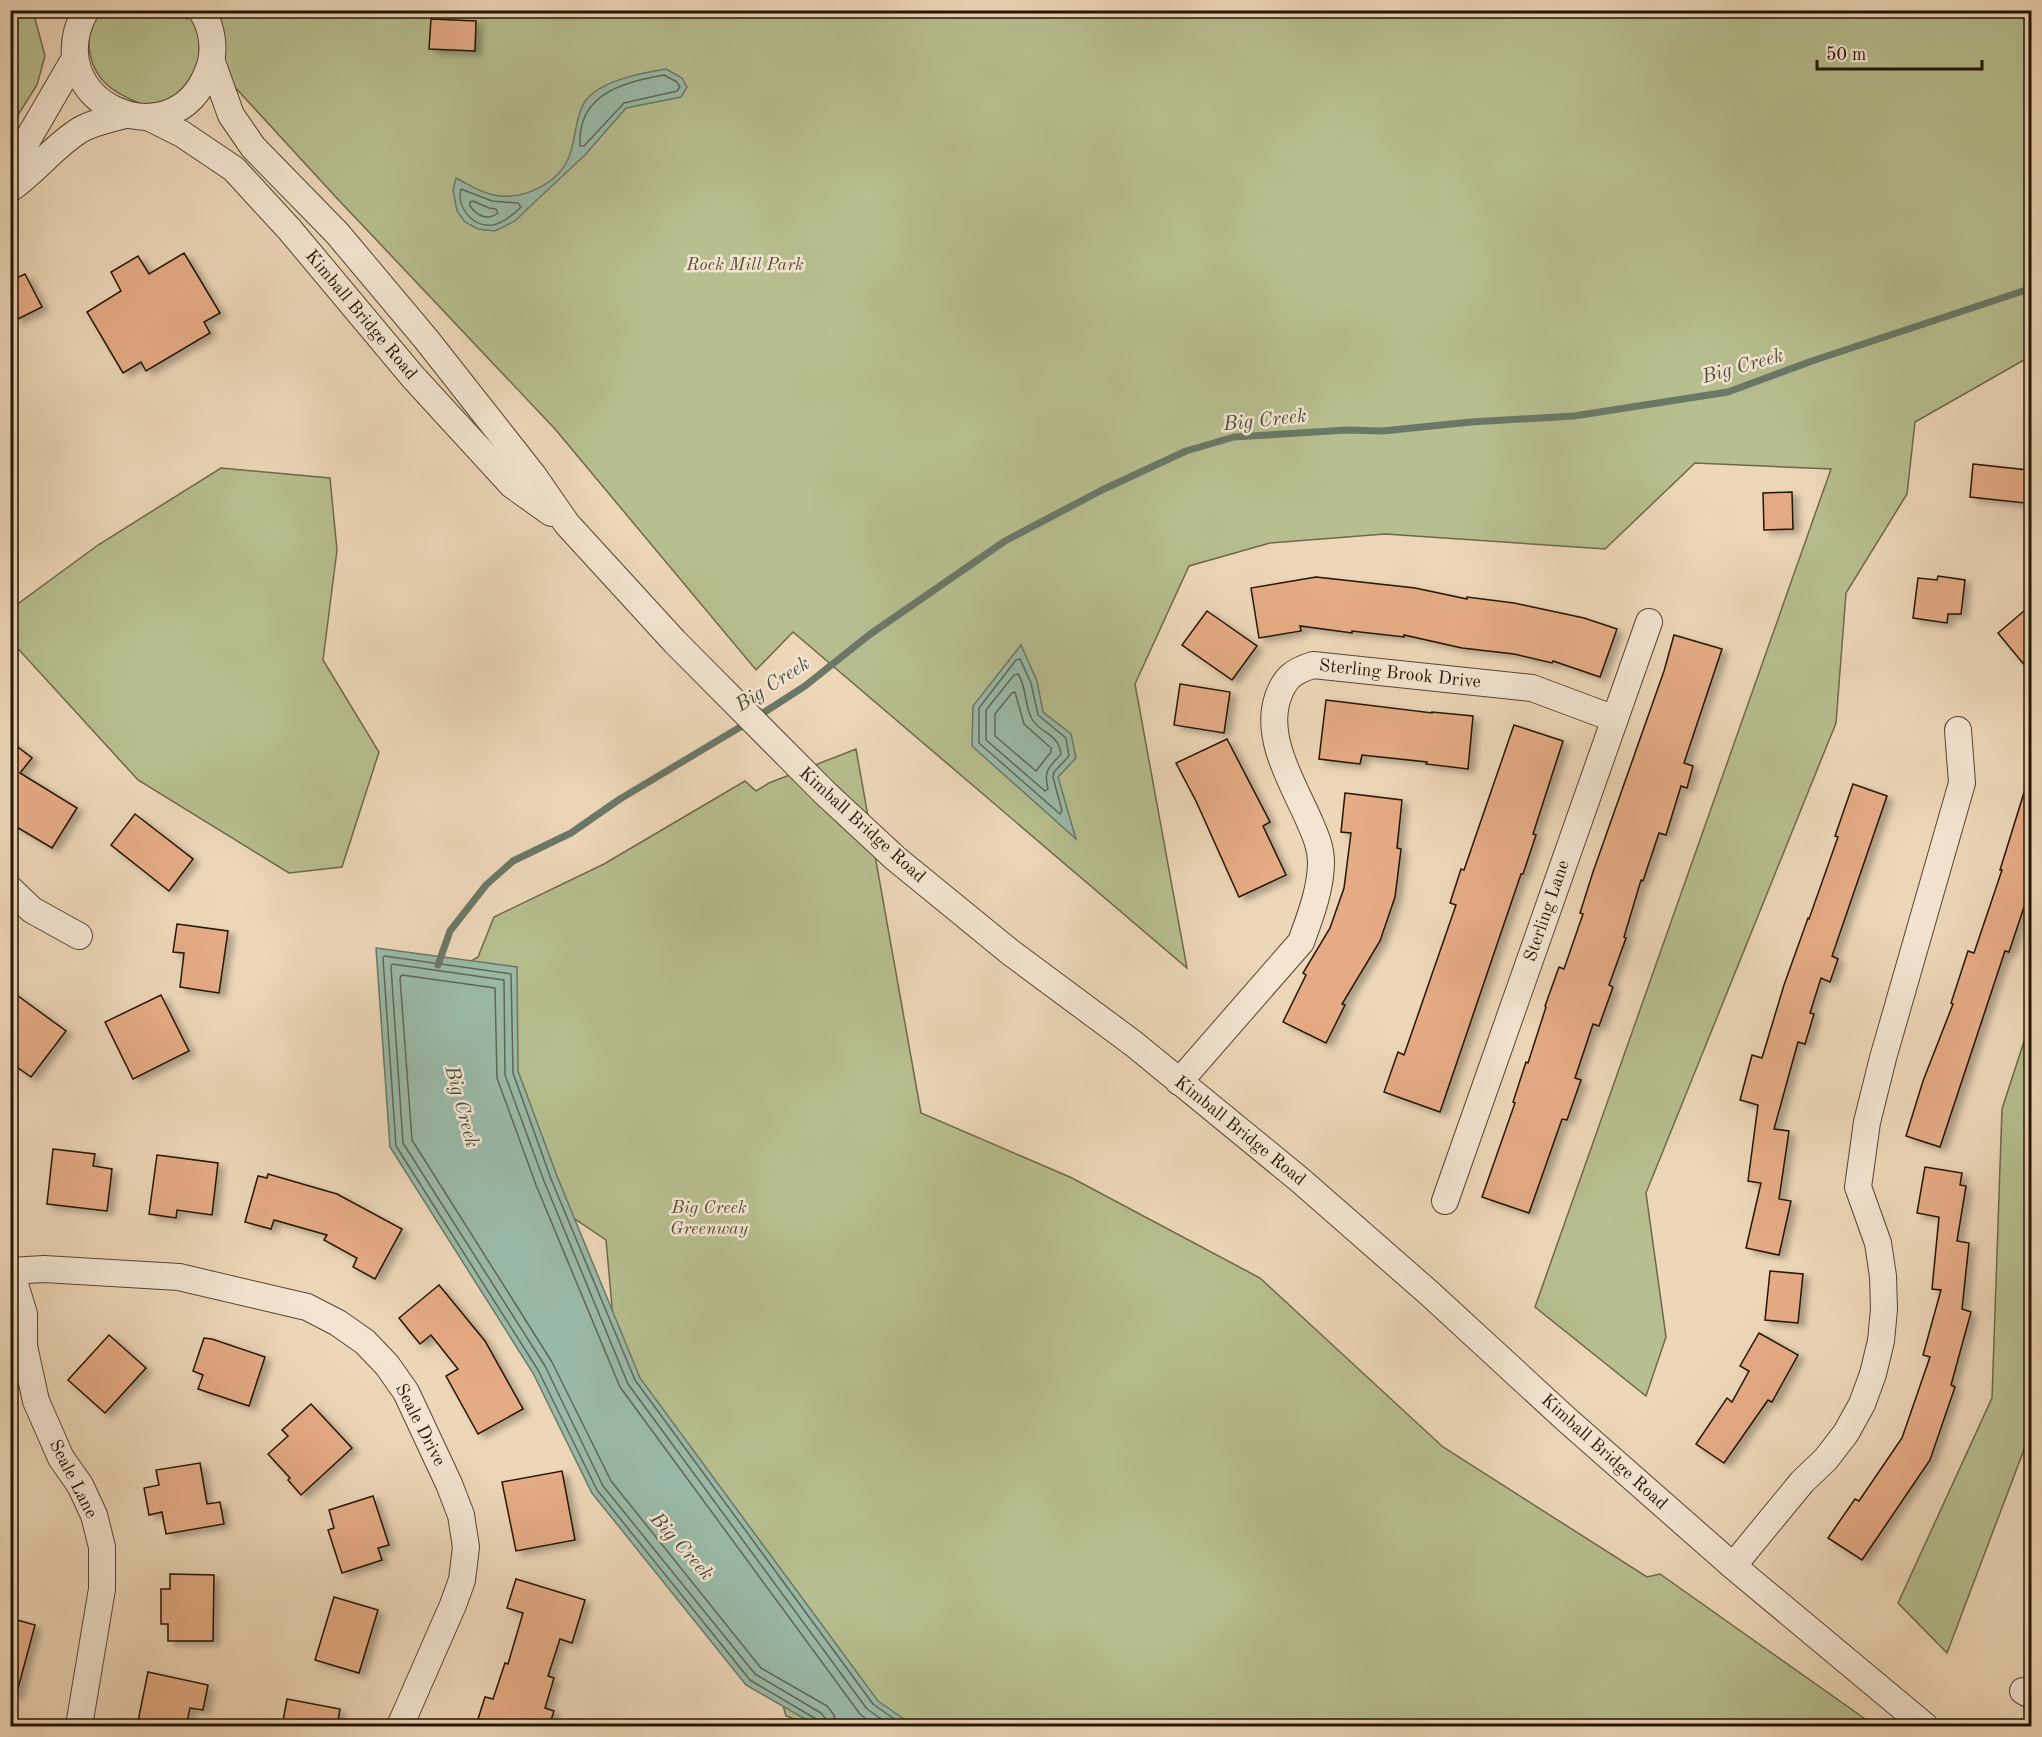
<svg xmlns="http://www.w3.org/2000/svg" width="2042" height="1737" font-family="'Old Standard TT',serif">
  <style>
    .green { fill: #b7be8f; stroke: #6e6949; stroke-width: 1.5 }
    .water { fill: #9abaa9; stroke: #6b7867; stroke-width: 1.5 }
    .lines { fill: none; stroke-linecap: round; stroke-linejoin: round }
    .shore { stroke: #5f6756; stroke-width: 1.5 }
    .stream { stroke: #6b7867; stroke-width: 7 }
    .building { fill: #e5ab85; stroke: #241403; stroke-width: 1.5; filter: url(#shadow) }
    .minor-casing { stroke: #564530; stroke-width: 28 }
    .minor { stroke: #f3e5d1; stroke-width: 26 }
    .labels { text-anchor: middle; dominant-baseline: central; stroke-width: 5; stroke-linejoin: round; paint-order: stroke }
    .park-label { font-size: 18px; font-style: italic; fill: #575034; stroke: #f3e5d1 }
    .street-label { font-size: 18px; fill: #241403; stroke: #f3e5d1 }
    .water-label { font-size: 20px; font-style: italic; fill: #4d4e3d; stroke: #f3e5d1 }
  </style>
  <defs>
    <filter id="shadow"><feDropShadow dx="6" dy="4" stdDeviation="3" flood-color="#0004"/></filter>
  </defs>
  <rect width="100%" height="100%" fill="#edd7b8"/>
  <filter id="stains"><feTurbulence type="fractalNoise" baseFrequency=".00333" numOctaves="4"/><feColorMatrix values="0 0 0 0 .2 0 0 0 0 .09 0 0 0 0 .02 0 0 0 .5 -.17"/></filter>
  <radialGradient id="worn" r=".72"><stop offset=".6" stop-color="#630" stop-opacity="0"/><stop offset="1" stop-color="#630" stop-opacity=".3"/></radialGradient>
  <g class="green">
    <polygon points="11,10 33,11 45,56 37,85 11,126"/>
    <path d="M95,10L178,11L187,19L196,10L2031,11V356L1915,422L1907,494L1846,593L1836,723L1646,1193L1666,1337L1646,1396L1535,1307L1831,469L1695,463L1605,549L1385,534L1270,543L1189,566L1135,684L1187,968L793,632L756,670L555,429L333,194L199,48L200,56L191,93L155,109C120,97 88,83 89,39C89,30 93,19 95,10Z"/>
    <polygon points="221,468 330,478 337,550 323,660 379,752 342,867 289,873 138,780 11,641 11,609 98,545"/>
    <polygon points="856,749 921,1113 1072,1178 1260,1278 1443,1447 1647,1577 1660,1574 1875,1726 798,1726 795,1719 786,1716 758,1619 623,1428 606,1240 502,1170 451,973 478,957 494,917 604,864 745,781 756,791 769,783"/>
    <polygon points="2031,1020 2031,1431 1947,1653 1898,1603 1992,1398 2002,1109"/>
  </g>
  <g class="water">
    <path d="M666,69L682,78L687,87L681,97L626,108L585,155L540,197L515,221L495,231L478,229L465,222L457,211L453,190L456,178C468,184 481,193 494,195C522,201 558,184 569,157C576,139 575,116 586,100C602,80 643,73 666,69Z"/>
    <polygon points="1021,645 1037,681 1043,712 1071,734 1076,758 1058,777 1076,839 972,746 973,706"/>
    <polygon points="376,948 517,967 518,1071 557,1176 640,1378 878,1701 914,1726 817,1726 746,1685 592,1493 533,1373 390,1147"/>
  </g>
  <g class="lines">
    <g class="shore">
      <path d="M664,75L677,82L680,87L677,91L624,103L584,146H580C577,94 623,82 664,75Z"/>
      <path d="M461,189L492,201L518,203L521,207C514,214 503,223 493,225C473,228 456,207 461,189Z"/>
      <path d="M470,202L473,201L489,208L496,209L498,213C488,221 477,216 470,206Z"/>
      <polygon points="1020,659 1031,683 1038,715 1066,738 1069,756 1054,772 1053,777 1062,811 1060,814 979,743 979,708 1016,660"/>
      <path d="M1018,674C1027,687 1024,705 1032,719C1041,735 1058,732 1061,754C1050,767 1043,769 1048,789L1045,791L986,740V710L1014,675Z"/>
      <polygon points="1015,692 1024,724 1051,748 1051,752 1036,771 995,736 995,714 1012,693"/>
      <polyline points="819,1726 816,1719 750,1680 597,1490 538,1370 396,1146 383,958 384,956 511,974 513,1073 551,1179 635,1380 873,1704 904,1726"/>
      <polyline points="827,1726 826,1719 821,1713 755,1674 603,1486 545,1366 403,1143 391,967 392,964 504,980 505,1075 544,1181 628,1384 867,1709 891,1726"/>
      <polyline points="836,1726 834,1715 827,1706 761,1668 611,1481 552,1362 412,1140 400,978 402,975 495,988 497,1078 536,1185 620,1387 860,1714 875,1726"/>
    </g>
    <g class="stream">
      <polyline points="757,717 805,686 869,635 1005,541 1102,490 1186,451 1234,437 1347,430 1383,431 1471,422 1574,416 1728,392 1812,361 2032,288"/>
      <polyline points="438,965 450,931 486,885 513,861 571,833 620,799 747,723"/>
    </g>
  </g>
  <g class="building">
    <polygon points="431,19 476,21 475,51 429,49"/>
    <polygon points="184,253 220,313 204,322 210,333 146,371 141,362 123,373 87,312 121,291 111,272 138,256 149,274"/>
    <polygon points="25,274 42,307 16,320 10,310 10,281"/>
    <polygon points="1973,464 2028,470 2025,503 1970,497"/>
    <polygon points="1792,492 1793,529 1764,530 1763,493"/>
    <polygon points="1938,576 1965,580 1961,614 1948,614 1947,623 1913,618 1918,578 1937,580"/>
    <polygon points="1316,577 1415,588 1467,599 1467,597 1514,603 1584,618 1617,629 1600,677 1553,661 1552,663 1514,654 1462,648 1404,635 1404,637 1352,631 1352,633 1300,626 1301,631 1259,638 1251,588"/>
    <polygon points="2031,605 2031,673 1998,633"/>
    <polygon points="1207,611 1257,646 1232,680 1182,645"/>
    <polygon points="1674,635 1722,649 1684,763 1693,766 1687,788 1681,786 1666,835 1659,833 1643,881 1641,880 1624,937 1626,938 1609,985 1613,987 1599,1026 1593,1024 1575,1078 1581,1080 1567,1120 1562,1119 1529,1213 1482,1197 1515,1103 1513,1102 1526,1062 1528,1063 1546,1007 1545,1006 1559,967 1564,969 1583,914 1580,913 1593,872 1664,671"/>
    <polygon points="1180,684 1230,692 1224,733 1174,725"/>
    <polygon points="1326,700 1432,713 1432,712 1473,716 1468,769 1426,764 1427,762 1362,755 1360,764 1319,759"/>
    <polygon points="1514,725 1563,741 1533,834 1536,835 1523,874 1521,874 1440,1112 1384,1092 1398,1052 1404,1055 1456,905 1450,903 1461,869 1464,870"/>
    <polygon points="1227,739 1270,822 1263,826 1286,875 1239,897 1196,801 1176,763"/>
    <polygon points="10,741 32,758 20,773 77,808 52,848 10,823"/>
    <polygon points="2027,783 2031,784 2031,886 2009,952 2005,951 1940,1147 1906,1136 1923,1081 1953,1004 1951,1003 1968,951 1974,953 2002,870 2000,870"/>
    <polygon points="1853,784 1887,796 1832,956 1838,959 1830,982 1821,978 1810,1013 1814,1014 1805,1044 1798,1042 1774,1129 1789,1131 1779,1199 1791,1201 1779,1255 1746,1248 1761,1183 1748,1181 1758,1105 1740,1100 1752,1055 1762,1058 1784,985 1808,918 1809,919 1838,837 1835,836"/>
    <polygon points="1345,793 1402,800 1397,848 1401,849 1395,897 1380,941 1342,1004 1345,1005 1326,1043 1283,1022 1306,975 1303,973 1330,928 1344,888 1351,833 1341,832"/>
    <polygon points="135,814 193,859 169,891 111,845"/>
    <polygon points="177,924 228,931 219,993 180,987 184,953 173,952"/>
    <polygon points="10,990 66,1031 31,1077 10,1062"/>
    <polygon points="161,995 189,1051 133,1079 105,1022"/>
    <polygon points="53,1149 95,1154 93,1166 112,1169 107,1211 47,1204"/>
    <polygon points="157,1155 218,1163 212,1215 177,1210 176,1218 149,1214"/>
    <polygon points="1925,1167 1962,1173 1960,1185 1966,1186 1957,1241 1969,1243 1962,1309 1971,1312 1951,1385 1955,1387 1930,1460 1862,1560 1828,1538 1855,1499 1859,1501 1902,1438 1930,1357 1923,1355 1941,1290 1932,1289 1939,1217 1917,1213"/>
    <polygon points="268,1174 337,1194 402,1229 375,1279 353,1267 357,1258 324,1240 327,1235 274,1220 271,1229 245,1222 258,1176 267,1178"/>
    <polygon points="1770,1271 1803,1274 1798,1323 1765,1320"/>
    <polygon points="439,1285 485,1341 523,1409 478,1434 446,1376 458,1369 431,1335 420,1344 399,1318"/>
    <polygon points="1759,1333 1798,1355 1772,1402 1768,1400 1724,1463 1696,1444 1727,1398 1732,1402 1749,1371 1740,1366"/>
    <polygon points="109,1335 146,1368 105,1413 68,1380"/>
    <polygon points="204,1338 212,1339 265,1357 249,1406 198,1389 203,1375 193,1371"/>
    <polygon points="311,1404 352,1448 301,1495 288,1480 290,1478 268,1454 288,1436 282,1430"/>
    <polygon points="200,1463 207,1504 220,1502 224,1524 166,1534 162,1512 149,1515 144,1488 159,1485 156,1470"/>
    <polygon points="562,1471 575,1540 516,1551 502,1482"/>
    <polygon points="373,1496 389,1545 378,1548 382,1560 342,1573 328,1530 334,1528 329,1510"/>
    <polygon points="170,1574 214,1575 213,1641 168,1641 168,1624 161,1624 161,1589 170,1589"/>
    <polygon points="516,1579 585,1600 572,1643 560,1639 548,1676 554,1678 545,1708 554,1711 549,1726 501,1726 478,1719 485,1697 493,1699 505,1663 508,1664 523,1613 507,1608"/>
    <polygon points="334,1597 378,1610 359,1673 315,1660"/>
    <polygon points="10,1618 35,1625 16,1696 10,1695"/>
    <polygon points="148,1672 208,1685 203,1710 190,1708 186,1726 137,1726"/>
    <polygon points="287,1699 340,1709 337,1726 282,1726"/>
  </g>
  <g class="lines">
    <g class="minor-casing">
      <g id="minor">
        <path d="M86,10C35,101 173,164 208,71C216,52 213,28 201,10"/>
        <polyline points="212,62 231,115 253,147 337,233 426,339 533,475 567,524 675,642 825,793 895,858 1010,952 1134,1044 1300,1180 1429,1293 1567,1420 1733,1566 1925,1726"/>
        <polyline points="148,117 182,134 234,169 290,230 413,377 512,485 551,513"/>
        <polyline points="10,170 75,58"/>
        <path d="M10,189C36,171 54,146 80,130C93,122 111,119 125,115"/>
        <polyline points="10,889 32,910 79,936"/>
        <path d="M1179,1082L1301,942C1310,917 1321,889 1321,862C1321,846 1314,832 1308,818C1292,782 1264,737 1278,697C1285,677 1294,671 1313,665L1532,688L1615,719"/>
        <polyline points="1445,1201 1649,622"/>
        <polyline points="10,1271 44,1269 179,1277 307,1307 338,1323 365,1342 387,1365 406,1392 449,1484 461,1515 466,1547 462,1580 453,1605 400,1726"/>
        <polyline points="11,1271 24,1314 24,1346 36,1401 61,1458 80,1485 94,1515 102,1547 102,1589 79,1726"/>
        <polyline points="1733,1566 1802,1482 1826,1459 1846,1433 1862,1404 1873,1374 1881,1341 1884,1309 1883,1276 1878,1243 1858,1187 1867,1122 1883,1058 1962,783 1958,730"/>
        <polyline points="2023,1691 2032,1696"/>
      </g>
    </g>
    <use href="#minor" class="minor"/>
  </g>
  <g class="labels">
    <g class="park-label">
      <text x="745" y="265">Rock Mill Park</text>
      <text x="709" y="1208">Big Creek<tspan x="709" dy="21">Greenway</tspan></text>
    </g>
    <g class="street-label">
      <text transform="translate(361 315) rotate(50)">Kimball Bridge Road</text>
      <text transform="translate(1400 674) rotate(6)">Sterling Brook Drive</text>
      <text transform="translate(862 825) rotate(42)">Kimball Bridge Road</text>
      <text transform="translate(1547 911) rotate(-71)">Sterling Lane</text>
      <text transform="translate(1240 1131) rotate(39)">Kimball Bridge Road</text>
      <text transform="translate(420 1425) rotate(63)">Seale Drive</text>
      <text transform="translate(1604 1452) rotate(42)">Kimball Bridge Road</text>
      <text transform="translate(73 1479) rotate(63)">Seale Lane</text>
    </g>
    <g class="water-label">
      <text transform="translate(1743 367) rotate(-16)">Big Creek</text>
      <text transform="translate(1265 421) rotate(-6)">Big Creek</text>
      <text transform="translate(773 685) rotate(-33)">Big Creek</text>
      <text transform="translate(461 1107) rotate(75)">Big Creek</text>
      <text transform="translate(681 1547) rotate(48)">Big Creek</text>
    </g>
  </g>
  <rect width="2042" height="1737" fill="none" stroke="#edd7b8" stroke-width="36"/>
  <rect x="12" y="12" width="2018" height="1713" fill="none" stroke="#241403" stroke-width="3"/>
  <rect x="18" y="18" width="2006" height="1701" fill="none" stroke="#241403" stroke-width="1.5"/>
  <path d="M1817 60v9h165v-9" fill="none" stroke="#241403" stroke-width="3"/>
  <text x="1826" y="60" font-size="18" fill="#241403" stroke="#f3e5d1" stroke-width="4.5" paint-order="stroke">50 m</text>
  <rect width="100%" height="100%" filter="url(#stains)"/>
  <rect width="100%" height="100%" fill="url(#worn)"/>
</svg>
